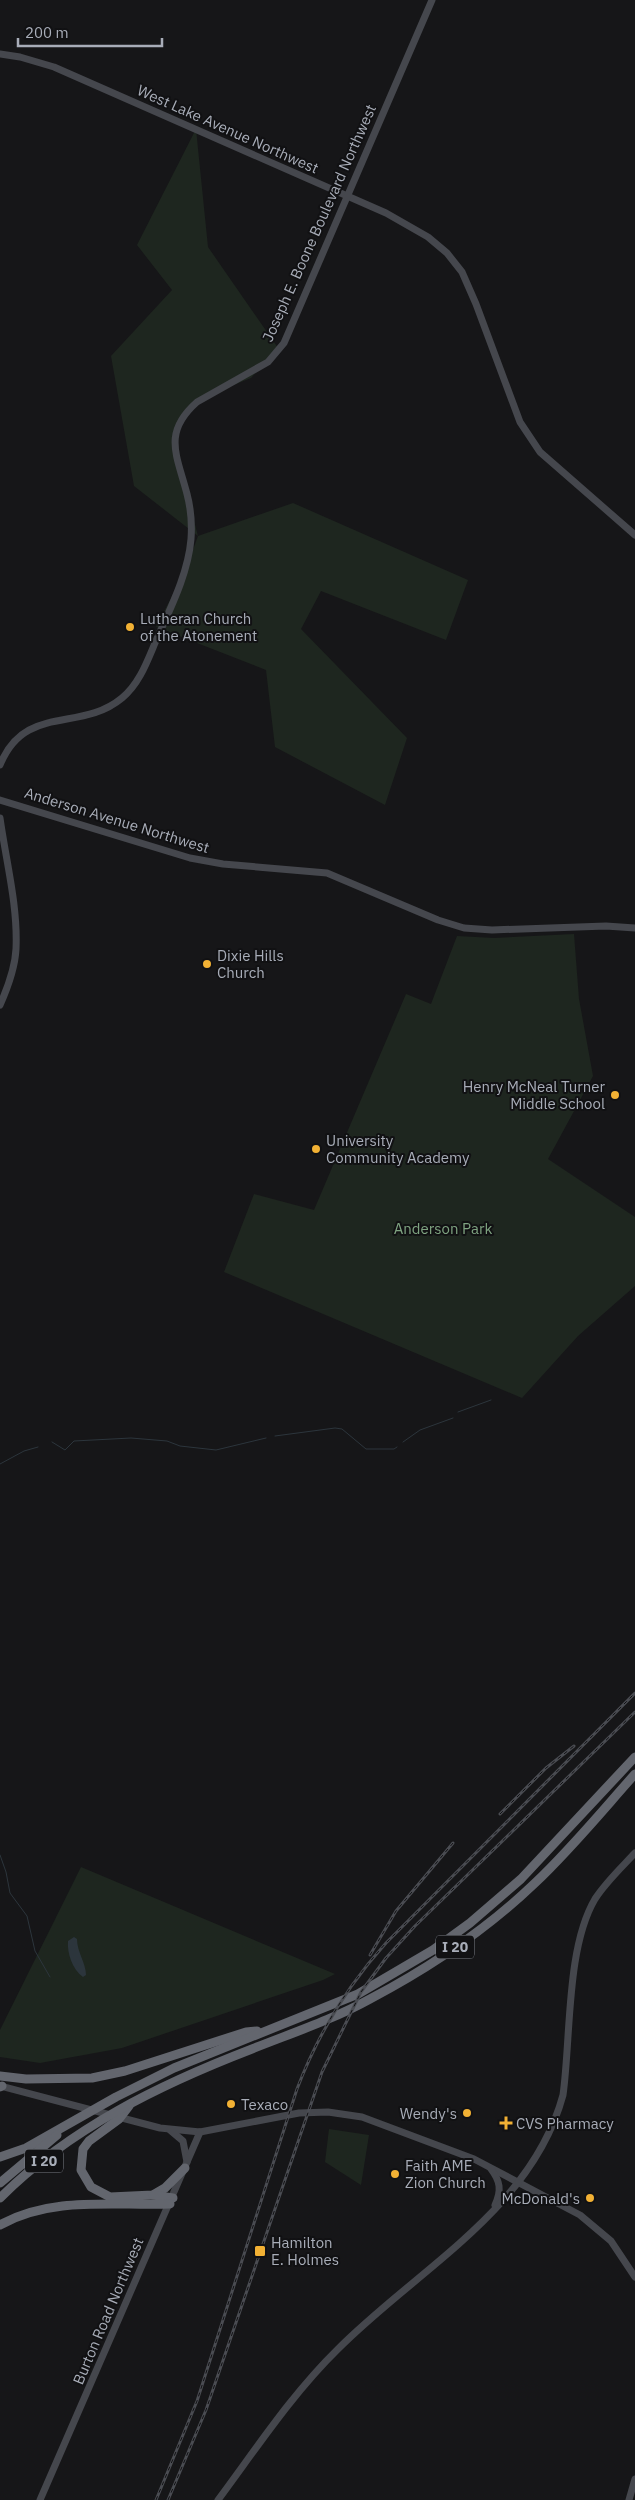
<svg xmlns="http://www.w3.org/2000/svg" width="635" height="2500" font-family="'IBM Plex Sans',sans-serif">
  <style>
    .green { fill: #1e261f }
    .water { fill: #2c353c }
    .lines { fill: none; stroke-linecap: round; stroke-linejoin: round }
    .stream { stroke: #2c353c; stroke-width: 1 }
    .secondary { stroke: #45474d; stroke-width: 7 }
    .highway { stroke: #63666e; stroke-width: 9 }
    .rail-casing { stroke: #4a4c52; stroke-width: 3 }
    .rail { stroke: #111113; stroke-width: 1; stroke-dasharray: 4; stroke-linecap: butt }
    .poi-dot { fill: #f2b134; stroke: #111113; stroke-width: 2 }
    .labels { text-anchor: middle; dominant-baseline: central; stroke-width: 4; stroke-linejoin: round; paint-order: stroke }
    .shield { fill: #111113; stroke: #7b7e86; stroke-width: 1 }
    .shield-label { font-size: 14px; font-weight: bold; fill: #a8adb8 }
    .street-label { font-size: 15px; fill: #a8adb8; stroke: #111113 }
    .poi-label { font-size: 15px; fill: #a8adb8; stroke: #111113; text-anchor: start }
    .park-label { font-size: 15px; fill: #7fa381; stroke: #111113 }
  </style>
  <rect width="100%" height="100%" fill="#161618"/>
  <g class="green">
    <polygon points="196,129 208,247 278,348 251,378 194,401 176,428 177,456 198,536 293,503 468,580 446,640 321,591 301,629 407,738 385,805 275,747 266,670 156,627 186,569 198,536 134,486 111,356 172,290 137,245"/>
    <polygon points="574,934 579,999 593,1076 548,1159 635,1217 635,1286 578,1336 522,1398 224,1272 254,1194 314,1210 406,994 431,1004 457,936 494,938"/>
    <polygon points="81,1867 335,1974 323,1980 122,2048 40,2063 0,2057 0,2030"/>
    <polygon points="329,2129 369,2135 361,2185 325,2162"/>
  </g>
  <path class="water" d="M74,1937L77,1939C77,1952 86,1963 86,1975L83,1977C72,1969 67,1953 68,1941Z"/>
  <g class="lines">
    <g class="stream">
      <polyline points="458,1412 491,1400"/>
      <polyline points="275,1436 335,1428 342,1429 366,1449 394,1449 397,1447"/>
      <polyline points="52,1442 65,1450 74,1441 131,1438 167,1441 180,1446 216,1450 266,1438"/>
      <polyline points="403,1442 420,1430 453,1418"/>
      <polyline points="0,1464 24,1451 38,1447"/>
      <polyline points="0,1855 6,1872 10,1893 27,1916 35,1951 50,1977"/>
    </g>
    <g class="secondary">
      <polyline points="0,54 20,57 54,67 386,213 428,237 447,253 462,272 476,304 520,422 540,452 635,535"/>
      <path d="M0,765C25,703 80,733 122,698C139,684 147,662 155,643C169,611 188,575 191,539C192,525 191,509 187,494C177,455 162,433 197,402L268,362L284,343L432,0"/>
      <polyline points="0,800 190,858 223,864 327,873 438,920 464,928 492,930 606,926 635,928"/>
      <path d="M0,818C6,861 18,906 16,949C15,969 8,987 0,1005"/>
      <polyline points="0,2086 160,2128 200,2132 299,2113 328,2112 362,2117 474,2159 580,2215 611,2241 635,2277"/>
      <polyline points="170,2130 183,2141 187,2162"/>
      <path d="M491,2169C500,2181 502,2190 495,2205"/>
      <polyline points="40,2500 200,2132"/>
      <path d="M218,2500C256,2449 292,2394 338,2349C416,2270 532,2210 563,2095C571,2038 566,1948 595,1899C606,1882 621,1868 635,1853"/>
      <polyline points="629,2500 635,2479"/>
    </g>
    <g class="highway">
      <polyline points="0,2076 26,2079 92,2078 125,2071 246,2032 257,2031"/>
      <polyline points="0,2087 2,2086"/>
      <polyline points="129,2106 119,2119 89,2141 83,2149 81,2170 91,2187 110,2197 153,2195 165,2188 185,2168"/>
      <polyline points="0,2157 26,2148 116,2097 174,2068 358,1994 433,1950 470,1923 521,1879 635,1757"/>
      <polyline points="0,2183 57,2135"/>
      <polyline points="153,2195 173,2198"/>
      <path d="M0,2198C70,2128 161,2084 252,2049C292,2033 332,2020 370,1999C429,1968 487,1929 535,1883C571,1849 602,1811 635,1774"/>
      <path d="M0,2225C51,2196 113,2206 170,2204"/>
    </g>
    <g class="rail-casing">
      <g id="rail">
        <polyline points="500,1814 546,1768 574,1746"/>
        <polyline points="370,1955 396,1911 453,1843"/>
        <path d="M156,2500L197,2401L297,2089C318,2034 347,1986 386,1943L635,1693"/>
        <polyline points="168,2500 206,2410 322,2072 361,1992 386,1958 415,1926 635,1712"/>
      </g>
    </g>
    <use href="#rail" class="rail"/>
  </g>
  <g class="poi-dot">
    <circle cx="130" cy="627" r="5"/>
    <circle cx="207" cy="964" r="5"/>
    <circle cx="615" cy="1095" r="5"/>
    <circle cx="316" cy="1149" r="5"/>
    <circle cx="231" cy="2104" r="5"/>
    <circle cx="467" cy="2113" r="5"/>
    <path d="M503.5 2115.5h5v5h5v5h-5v5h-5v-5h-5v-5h5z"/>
    <circle cx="395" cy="2174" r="5"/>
    <circle cx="590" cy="2198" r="5"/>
    <rect x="254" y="2245" width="12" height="12" rx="2.5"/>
  </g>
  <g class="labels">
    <g class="shield">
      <rect x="436" y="1935.5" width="38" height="23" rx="4"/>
      <rect x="25" y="2149.5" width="38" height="23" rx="4"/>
    </g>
    <g class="shield-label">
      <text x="455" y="1947">I 20</text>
      <text x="44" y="2161">I 20</text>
    </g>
    <g class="street-label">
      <text transform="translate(228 129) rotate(24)">West Lake Avenue Northwest</text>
      <text transform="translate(319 223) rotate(-66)">Joseph E. Boone Boulevard Northwest</text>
      <text transform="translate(117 820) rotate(17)">Anderson Avenue Northwest</text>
      <text transform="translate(108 2311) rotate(-67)">Burton Road Northwest</text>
    </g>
    <g class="poi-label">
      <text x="140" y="618">Lutheran Church<tspan x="140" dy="17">of the Atonement</tspan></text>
      <text x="217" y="955">Dixie Hills<tspan x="217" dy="17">Church</tspan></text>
      <text x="605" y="1086" text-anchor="end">Henry McNeal Turner<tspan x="605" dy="17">Middle School</tspan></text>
      <text x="326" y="1140">University<tspan x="326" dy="17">Community Academy</tspan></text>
      <text x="241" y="2104">Texaco</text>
      <text x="457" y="2113" text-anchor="end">Wendy's</text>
      <text x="516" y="2123">CVS Pharmacy</text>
      <text x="405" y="2165">Faith AME<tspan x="405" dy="17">Zion Church</tspan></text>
      <text x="580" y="2198" text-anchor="end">McDonald's</text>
      <text x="271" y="2242">Hamilton<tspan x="271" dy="17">E. Holmes</tspan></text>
    </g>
    <g class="park-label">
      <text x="443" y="1228">Anderson Park</text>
    </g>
  </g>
  <path d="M18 38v8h144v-8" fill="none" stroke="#a8adb8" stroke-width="2.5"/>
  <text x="25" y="38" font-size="15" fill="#a8adb8" stroke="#111113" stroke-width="4" paint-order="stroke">200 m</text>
</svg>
